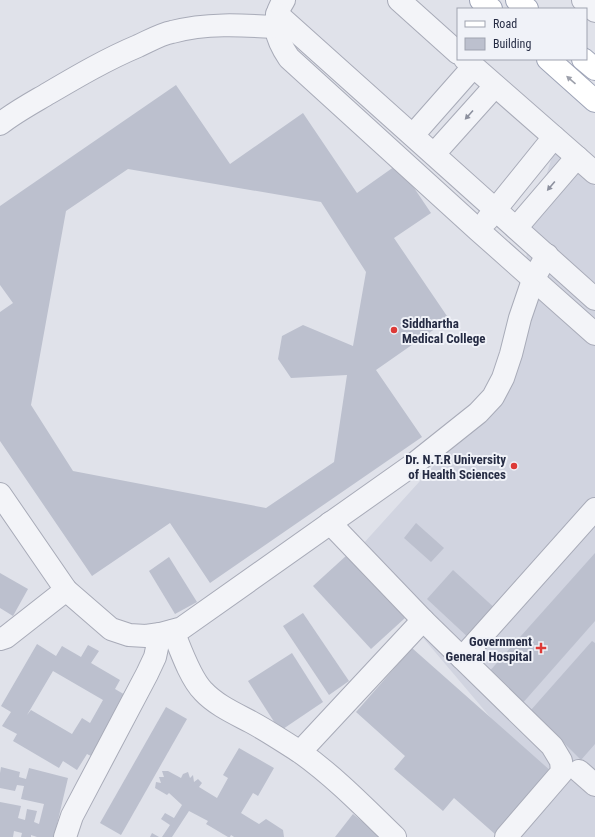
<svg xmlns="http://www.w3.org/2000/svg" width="595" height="837" font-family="'Roboto Condensed',sans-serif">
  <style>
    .built { fill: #d1d4e0 }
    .building { fill: #bcc0ce; fill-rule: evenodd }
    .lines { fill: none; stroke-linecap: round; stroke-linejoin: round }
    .minor-casing { stroke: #a8abb8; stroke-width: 24 }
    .major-casing { stroke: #9ea4b7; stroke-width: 24 }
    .minor { stroke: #f3f4f8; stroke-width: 22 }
    .major { stroke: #fff; stroke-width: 22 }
    .oneway { fill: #9da0ab }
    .oneway2 { fill: #8c909e }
    .poi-dot { fill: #dd3a37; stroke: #f0f2f8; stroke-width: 1.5 }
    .labels { text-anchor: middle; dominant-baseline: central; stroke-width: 4; stroke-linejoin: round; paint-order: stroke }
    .poi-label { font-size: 13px; font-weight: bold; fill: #262c44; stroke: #f0f2f8; text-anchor: end }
  </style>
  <rect width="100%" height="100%" fill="#e0e2ea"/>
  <polygon class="built" points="555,151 595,186 595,837 513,837 507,737 353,555 514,377 529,232 551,160"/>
  <g class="building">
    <path d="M176,85L230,164L303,113L357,193L398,164L431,213L394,238L449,319L376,370L422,437L210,583L170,523L92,576L0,441V312L13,303L0,285V206ZM128,169L321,202L366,272L353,346L303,325L282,336L278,359L291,378L347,375L334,462L266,508L73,471L31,405L66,211Z"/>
    <polygon points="416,523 444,548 431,562 404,538"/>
    <polygon points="595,553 595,621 521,705 487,674"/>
    <polygon points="347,555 405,618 371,649 313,586"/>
    <polygon points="169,557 197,602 175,614 149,571"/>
    <polygon points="453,570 498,611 471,640 427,599"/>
    <polygon points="0,573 28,589 13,616 0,608"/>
    <polygon points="303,613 349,681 329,695 283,626"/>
    <polygon points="592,641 595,643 595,744 581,760 531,710"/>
    <path d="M37,644L56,656L62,646L81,657L88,645L99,651L91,663L120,680L115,689L132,699L97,759L87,754L77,770L63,761L59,768L13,741L17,734L2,726L11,712L1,706ZM53,671L103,700L90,723L82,718L72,734L31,710L27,715Z"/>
    <polygon points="412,648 552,772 496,835 454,798 443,811 394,769 405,756 356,712"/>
    <polygon points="292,653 323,702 280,731 248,681"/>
    <polygon points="166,707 187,719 121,835 100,823"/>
    <polygon points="239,748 274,768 258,796 253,793 241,813 259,824 266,819 283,830 284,837 234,837 231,835 230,837 228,837 206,824 208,821 189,811 172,837 162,837 170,825 161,819 165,813 174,818 182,805 169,793 167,795 155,788 156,782 161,783 159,777 164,777 162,771 168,771 181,778 183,774 188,772 190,778 193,775 194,782 198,779 202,783 199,787 217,798 228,778 223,775"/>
    <polygon points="1,767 20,772 19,777 26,779 29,768 68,778 54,837 37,837 31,835 31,837 21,837 22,833 14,831 13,837 0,837 0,802 21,806 18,818 25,820 27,809 37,811 34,822 39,824 44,804 21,799 24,786 17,785 15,791 0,788 0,773"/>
    <polygon points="353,814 381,837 335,837"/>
    <polygon points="152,833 159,837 150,837"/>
  </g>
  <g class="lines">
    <g class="minor-casing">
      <g id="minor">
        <path d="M284,0C270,21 276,39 289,58L478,230L595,334"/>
        <polyline points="399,0 458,53"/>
        <polyline points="583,0 595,11"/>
        <polyline points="277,14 595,299"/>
        <polyline points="465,59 595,173"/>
        <path d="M0,124C15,112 32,103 49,93C78,76 107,59 138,46C149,41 161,34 172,32C206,23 241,25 275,27"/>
        <polyline points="413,135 473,67"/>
        <polyline points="434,154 495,86"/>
        <polyline points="487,220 554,137"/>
        <polyline points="516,228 577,157"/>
        <polyline points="0,494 66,590 111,629 129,635 146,636 160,634 182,628 414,464 478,413 493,397 503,378 511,354 520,318 533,280 547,255"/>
        <polyline points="330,523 423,620 552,746 561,761 562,772 506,837"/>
        <path d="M173,631C180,648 190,678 203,691C216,705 234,713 251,722C268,731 284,742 300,752C335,777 364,807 395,837"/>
        <polyline points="0,639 6,637 66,590"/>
        <polyline points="462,658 595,509"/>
        <polyline points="300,752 423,620"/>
        <polyline points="579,771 595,785"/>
        <polyline points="65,837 72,816 147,674 155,657 160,634"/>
      </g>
    </g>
    <g class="major-casing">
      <g id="major">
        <polyline points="481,0 491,9"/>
        <polyline points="517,0 527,9"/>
        <polyline points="548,59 595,101"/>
        <polyline points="583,59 595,69"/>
      </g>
    </g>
    <use href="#minor" class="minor"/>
    <use href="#major" class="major"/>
  </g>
  <defs><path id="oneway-solid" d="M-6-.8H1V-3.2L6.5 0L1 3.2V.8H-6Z"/></defs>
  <use class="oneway" href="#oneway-solid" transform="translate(571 80) rotate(-139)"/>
  <g class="oneway2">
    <use href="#oneway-solid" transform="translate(469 115) rotate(132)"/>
    <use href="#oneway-solid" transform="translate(551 186) rotate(130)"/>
  </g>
  <g class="poi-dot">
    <circle cx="394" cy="330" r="4"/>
    <circle cx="514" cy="466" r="4"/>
    <path d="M539 642h4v4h4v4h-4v4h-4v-4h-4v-4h4z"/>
  </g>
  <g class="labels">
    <g class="poi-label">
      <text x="402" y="323" text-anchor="start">Siddhartha<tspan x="402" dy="15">Medical College</tspan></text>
      <text x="506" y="459">Dr. N.T.R University<tspan x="506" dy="15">of Health Sciences</tspan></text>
      <text x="532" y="641">Government<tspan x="532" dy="15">General Hospital</tspan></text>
    </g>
  </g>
  <rect x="457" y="8" width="130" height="52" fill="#f0f2f8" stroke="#9fa3b0"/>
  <rect x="465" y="21" width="20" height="6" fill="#ffffff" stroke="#9fa3b0"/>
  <text x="493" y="28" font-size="12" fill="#262c44">Road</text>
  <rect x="465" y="38" width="20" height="12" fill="#bcc0ce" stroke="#9fa3b0"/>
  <text x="493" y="48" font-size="12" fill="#262c44">Building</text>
</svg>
